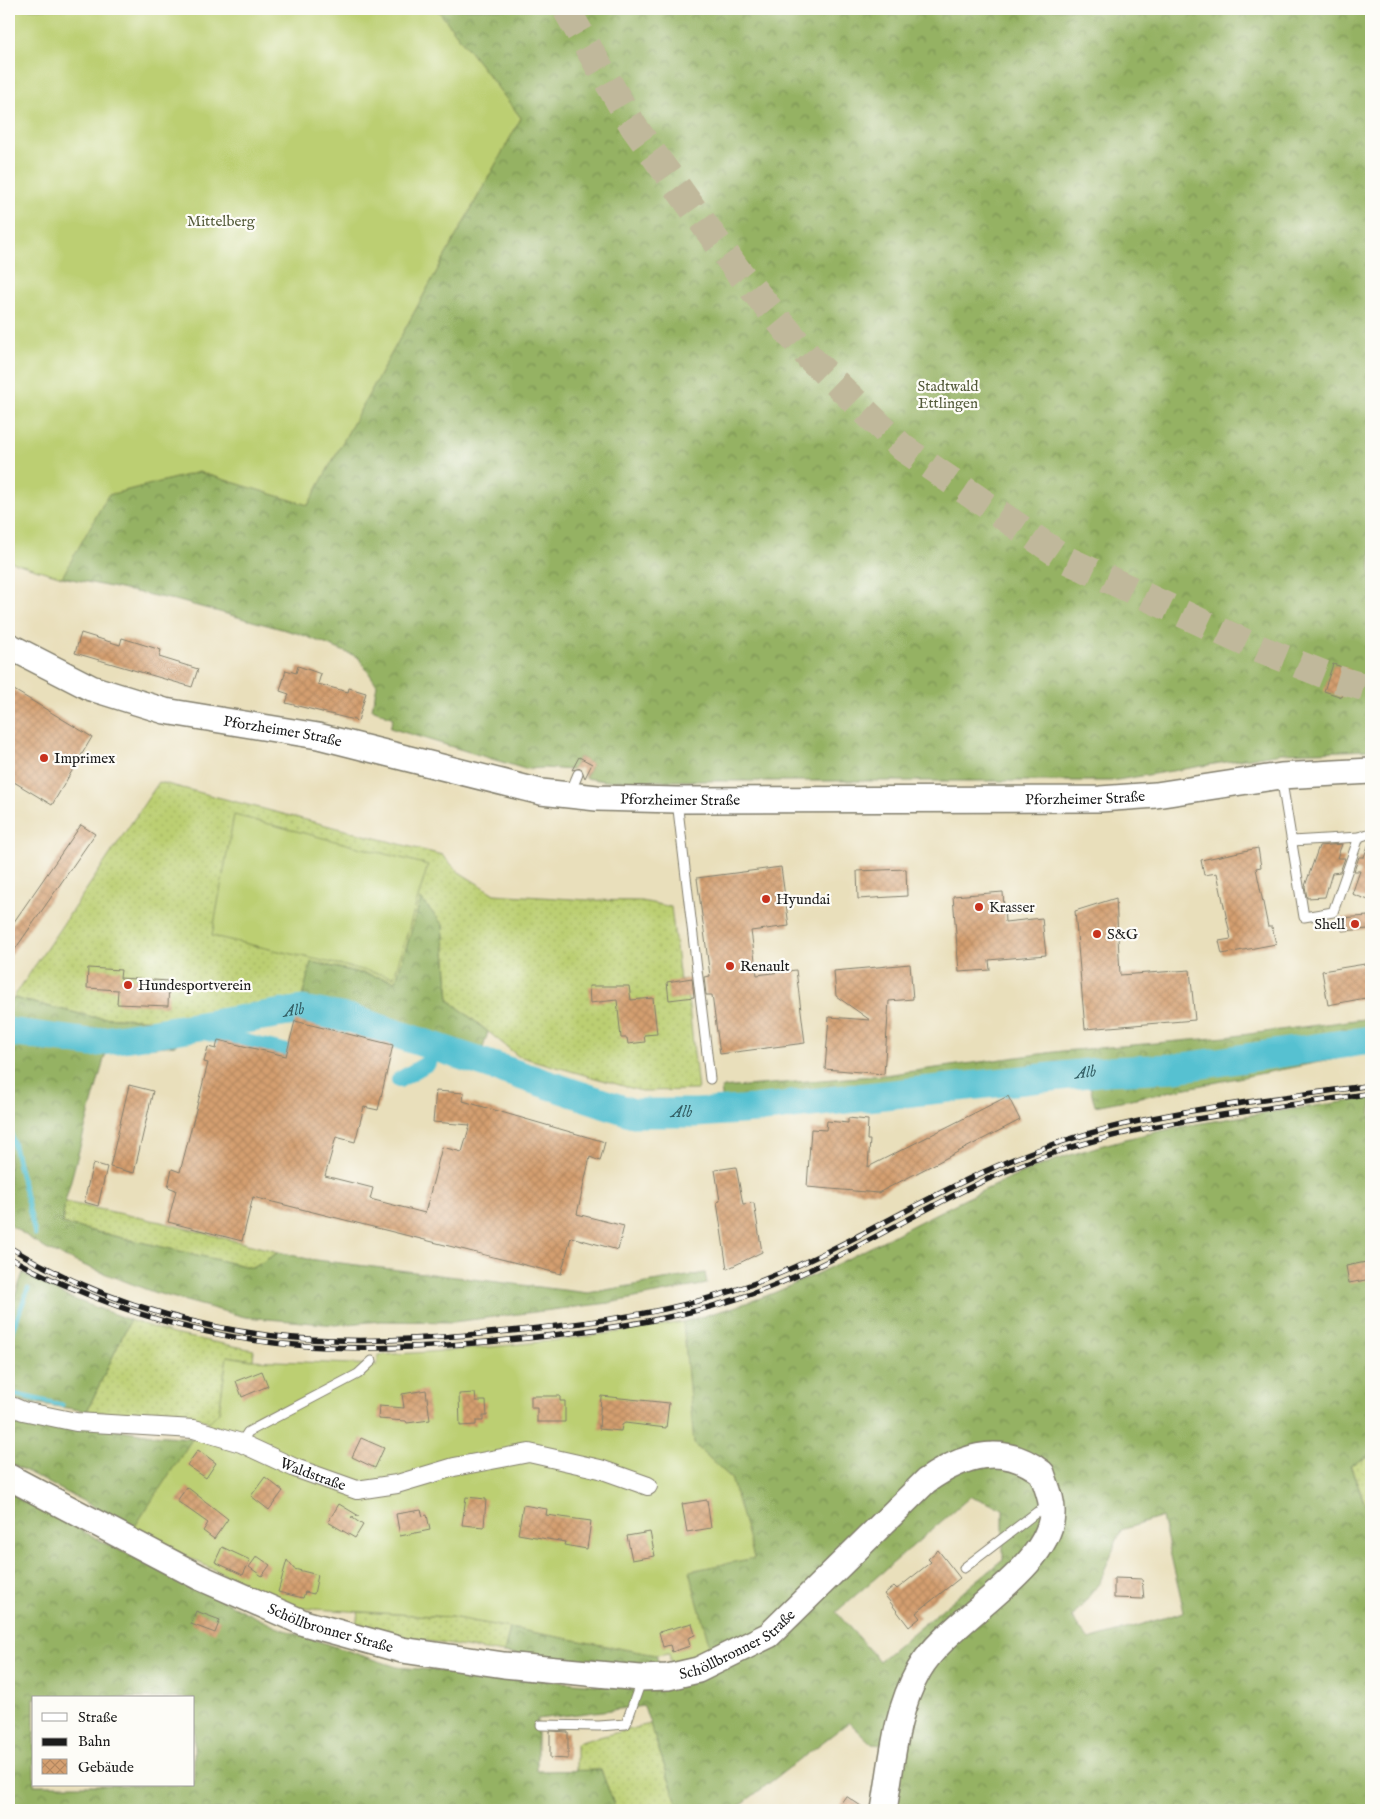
<svg xmlns="http://www.w3.org/2000/svg" width="1380" height="1819" font-family="'IM FELL English',serif">
  <style>
    .grass { fill: url(#grass-dots); stroke: #6c7647 }
    .forest { fill: url(#forest-crowns); stroke: #586740; fill-rule: evenodd }
    .garden { fill: #bccf72; stroke: #6c7647 }
    .lines { fill: none; stroke-linecap: round; stroke-linejoin: round }
    .stream { stroke: #56c1d1; stroke-width: 5 }
    .canal { stroke: #56c1d1; stroke-width: 16 }
    .river { stroke: #56c1d1; stroke-width: 29 }
    .building { fill: url(#building-cross-hatch) }
    .primary-tunnel { stroke: #c0b89b; stroke-width: 28; stroke-dasharray: 28 14; stroke-linecap: butt }
    .service-casing { stroke: #827e6c; stroke-width: 11 }
    .minor-casing { stroke: #827e6c; stroke-width: 20 }
    .secondary-casing { stroke: #827e6c; stroke-width: 28 }
    .service { stroke: #fff; stroke-width: 9 }
    .minor { stroke: #fff; stroke-width: 18 }
    .secondary { stroke: #fff; stroke-width: 25 }
    .rail-casing { stroke: #1c1c1c; stroke-width: 5.5 }
    .rail { stroke: #fdfcf7; stroke-width: 4; stroke-dasharray: 11; stroke-linecap: butt }
    .poi-dot { fill: #c8321e; stroke: #fdfcf7; stroke-width: 2 }
    .labels { text-anchor: middle; dominant-baseline: central; stroke-width: 4.5; stroke-linejoin: round; paint-order: stroke }
    .park-label { font-size: 15px; fill: #545b3a; stroke: #fdfcf7 }
    .street-label { font-size: 15px; fill: #1c1c1c; stroke: #fdfcf7 }
    .poi-label { font-size: 15px; fill: #1c1c1c; stroke: #fdfcf7; text-anchor: start }
    .water-label { font-size: 16px; font-style: italic; fill: #335e64; stroke: #fdfcf7 }
  </style>
  <defs>
    <pattern id="grass-dots" width="8" height="8" patternUnits="userSpaceOnUse" patternTransform="scale(1.25)"><rect width="8" height="8" fill="#bccf72"/><path d="M2 2h.1M6 6h.1" fill="none" stroke="#a1b162" stroke-width="1.8" stroke-linecap="round"/></pattern>
    <pattern id="forest-crowns" width="20" height="18" patternUnits="userSpaceOnUse" patternTransform="scale(1.25)"><rect width="20" height="18" fill="#95b264"/><path d="M2 6a3 3 0 1 1 6 0M12 15a3 3 0 1 1 6 0" fill="none" stroke="#799052"/></pattern>
    <pattern id="building-cross-hatch" width="8" height="8" patternUnits="userSpaceOnUse" patternTransform="scale(1.25)"><rect width="8" height="8" fill="#d49f70"/><path d="M0 0l8 8M0 8l8-8" fill="none" stroke="#b58860"/></pattern>
  </defs>
  <rect width="100%" height="100%" fill="#fdfcf7"/>
  <filter id="ink" filterUnits="userSpaceOnUse"><feTurbulence type="fractalNoise" baseFrequency=".02" numOctaves="2"/><feDisplacementMap in="SourceGraphic" scale="10" xChannelSelector="R" yChannelSelector="G"/><feConvolveMatrix kernelMatrix="1 2 1 2 8 2 1 2 1" color-interpolation-filters="sRGB"/></filter>
  <filter id="wash" filterUnits="userSpaceOnUse"><feTurbulence type="fractalNoise" baseFrequency=".0096" numOctaves="4" result="noise"/><feDisplacementMap in="SourceGraphic" scale="20" xChannelSelector="R" yChannelSelector="G"/><feGaussianBlur stdDeviation="1.12" result="paint"/><feColorMatrix in="noise" values="0 0 0 0 0 0 0 0 0 0 0 0 0 0 0 0 0 1.4 0 .05"/><feComposite in="paint" operator="in"/></filter>
  <g filter="url(#wash)">
    <rect width="100%" height="100%" fill="#e9dfbb"/>
    <g class="grass">
      <polygon points="159,782 442,855 459,872 494,894 588,900 642,901 671,907 680,980 686,979 698,1090 641,1091 518,1056 449,1000 443,925 421,900 396,981 312,962 301,1002 181,1021 93,1017 13,998"/>
      <polygon points="65,1202 161,1222 279,1252 253,1268 62,1224"/>
      <polygon points="130,1320 173,1334 254,1350 253,1360 227,1356 219,1412 209,1422 201,1419 87,1411"/>
      <polygon points="1371,1456 1371,1502 1365,1504 1350,1464"/>
      <polygon points="358,1612 451,1617 510,1628 504,1653 387,1635 356,1626"/>
      <polygon points="650,1724 677,1803 661,1810 616,1810 601,1770 576,1771 576,1743"/>
    </g>
    <g class="forest">
      <polygon points="437,9 1371,9 1371,750 1281,753 1111,781 604,781 585,778 592,764 579,757 572,770 544,768 525,769 390,728 393,718 372,709 377,685 358,657 300,634 179,601 62,577 108,495 199,472 308,505 521,118"/>
      <polygon points="421,899 443,925 449,1000 488,1032 483,1048 451,1046 367,1017 301,1002 311,962 396,981"/>
      <polygon points="13,998 93,1017 181,1021 176,1045 106,1052 65,1202 62,1224 253,1268 279,1252 308,1259 588,1293 705,1273 707,1284 609,1303 453,1322 381,1321 336,1325 245,1317 153,1292 88,1267 46,1249 9,1224 9,1004"/>
      <polygon points="1371,1018 1371,1052 1095,1106 1090,1086 726,1123 721,1088 884,1075 1062,1051 1226,1037"/>
      <path d="M1371,1098V1456L1350,1465L1365,1504L1371,1502V1810H894L905,1747L872,1744L849,1722L734,1810H661L677,1803L644,1706L537,1719V1771L601,1770L616,1810H9V1492L105,1543L276,1627L397,1667L629,1688L712,1655L689,1571L754,1558L731,1478L694,1444L683,1322C714,1313 746,1304 776,1292C864,1255 946,1203 1035,1168C1142,1125 1258,1115 1371,1098ZM971,1496L1003,1509V1559L879,1661L836,1612ZM1162,1517L1184,1612L1089,1640L1072,1618L1100,1582L1121,1530ZM34,1698H194V1785H34Z"/>
      <polygon points="23,1273 68,1297 130,1320 87,1411 20,1401 9,1396 9,1312"/>
      <polygon points="9,1412 152,1435 193,1438 134,1528 9,1462"/>
      <polygon points="510,1628 656,1655 660,1667 636,1668 504,1653"/>
    </g>
    <g class="garden">
      <polygon points="9,9 437,9 521,118 308,505 199,472 108,495 62,577 9,561"/>
      <polygon points="234,815 428,865 394,977 212,936"/>
      <path d="M683,1322L694,1444L731,1478L754,1558L689,1571L712,1655L671,1666L669,1653L656,1655L451,1617L296,1608L187,1557L134,1528L193,1438L219,1412L227,1356L251,1360L377,1365L378,1355C480,1350 582,1339 683,1322Z"/>
    </g>
    <g class="lines">
      <g class="stream">
        <polyline points="9,1057 11,1033"/>
        <polyline points="9,1125 35,1234"/>
        <polyline points="9,1340 28,1289"/>
        <polyline points="9,1393 62,1405"/>
      </g>
      <g class="canal">
        <polyline points="200,1026 204,1032 287,1052"/>
        <polyline points="399,1080 428,1063 436,1049"/>
      </g>
      <path class="river" id="s1" d="M9,1032L91,1043L302,1010L352,1019L633,1113H697L755,1109L1107,1071L1176,1068L1371,1040"/>
    </g>
    <g id="blocks">
      <g class="building">
        <polygon points="81,633 120,645 122,638 161,650 159,657 198,669 192,687 75,653"/>
        <polygon points="1333,664 1351,670 1342,697 1324,691"/>
        <polygon points="298,666 321,674 318,684 348,692 349,688 366,693 358,721 286,703 289,694 280,691 286,670 296,673"/>
        <polygon points="9,687 92,737 52,805 9,779"/>
        <polygon points="579,757 592,764 585,778 581,768 572,770"/>
        <polygon points="81,825 95,834 9,958 9,929"/>
        <polygon points="1369,843 1371,843 1371,901 1352,894 1360,871 1354,871 1359,857 1364,857"/>
        <polygon points="1342,844 1337,858 1345,858 1340,872 1332,873 1325,897 1307,898 1305,886 1319,846"/>
        <polygon points="1258,848 1261,867 1256,868 1268,927 1272,927 1276,944 1222,954 1219,941 1231,939 1217,873 1204,875 1201,860"/>
        <polygon points="781,867 789,926 751,931 757,975 796,970 805,1043 720,1054 712,995 706,995 704,977 710,976 697,878"/>
        <polygon points="906,869 907,896 858,899 857,871"/>
        <polygon points="1003,892 1005,922 1042,918 1046,955 989,960 990,970 959,972 953,896"/>
        <polygon points="1116,898 1120,975 1190,970 1195,1020 1085,1029 1075,911"/>
        <polygon points="1368,916 1369,929 1342,931 1341,918"/>
        <polygon points="1371,963 1371,997 1328,1005 1322,971"/>
        <polygon points="910,964 913,999 889,1001 884,1074 825,1069 829,1017 870,1020 836,996 834,971"/>
        <polygon points="88,968 121,970 120,978 169,981 168,1006 117,1004 118,990 87,988"/>
        <polygon points="692,978 694,997 669,1000 667,982"/>
        <polygon points="589,986 629,986 631,1000 653,998 657,1034 644,1035 645,1042 628,1044 627,1038 621,1038 617,1000 590,1003"/>
        <polygon points="295,1021 393,1045 378,1110 364,1107 355,1142 336,1137 325,1176 373,1188 370,1199 425,1213 442,1147 462,1152 470,1125 433,1122 436,1091 464,1093 463,1101 605,1142 600,1161 590,1157 577,1214 624,1226 618,1250 571,1237 561,1274 253,1197 242,1241 168,1222 176,1190 168,1187 172,1169 180,1172 208,1063 204,1062 208,1047 216,1049 218,1040 286,1056"/>
        <polygon points="129,1085 153,1091 134,1173 110,1167"/>
        <polygon points="1008,1096 1020,1120 878,1193 807,1187 811,1129 826,1130 827,1121 848,1123 848,1118 868,1120 867,1140 870,1140 868,1167"/>
        <polygon points="93,1163 107,1167 98,1206 84,1202"/>
        <polygon points="736,1167 743,1204 754,1203 762,1252 727,1269 717,1202 720,1201 715,1170"/>
        <polygon points="1371,1261 1371,1279 1349,1283 1346,1266"/>
        <polygon points="262,1371 268,1386 242,1397 236,1381"/>
        <polygon points="426,1390 430,1420 407,1423 406,1421 378,1419 379,1406 404,1408 402,1394"/>
        <polygon points="475,1393 476,1401 486,1401 487,1416 483,1416 483,1421 476,1421 476,1425 460,1426 459,1394"/>
        <polygon points="531,1396 560,1396 560,1401 565,1401 565,1422 537,1422 537,1408 531,1408"/>
        <polygon points="601,1396 669,1403 666,1428 625,1423 622,1425 621,1431 599,1429"/>
        <polygon points="361,1438 384,1448 375,1468 352,1457"/>
        <polygon points="198,1450 216,1463 206,1478 187,1465"/>
        <polygon points="265,1477 283,1491 269,1510 251,1496"/>
        <polygon points="187,1487 228,1519 214,1539 203,1531 208,1523 177,1501"/>
        <polygon points="466,1497 486,1499 484,1527 462,1525"/>
        <polygon points="707,1500 711,1528 687,1532 682,1504"/>
        <polygon points="339,1504 359,1516 351,1517 363,1525 355,1538 328,1522"/>
        <polygon points="523,1505 547,1509 546,1515 591,1521 587,1549 564,1545 565,1542 518,1534"/>
        <polygon points="421,1510 423,1516 427,1515 430,1530 400,1536 396,1514"/>
        <polygon points="650,1532 655,1556 632,1560 627,1536"/>
        <polygon points="222,1547 250,1560 243,1575 215,1562"/>
        <polygon points="938,1550 960,1578 916,1613 920,1618 909,1627 884,1594 894,1586 897,1589 931,1562 928,1559"/>
        <polygon points="257,1556 270,1565 262,1576 249,1567"/>
        <polygon points="287,1560 294,1569 318,1575 314,1594 305,1592 303,1598 278,1592"/>
        <polygon points="1114,1578 1142,1579 1144,1599 1114,1598"/>
        <polygon points="196,1611 220,1620 215,1633 191,1624"/>
        <polygon points="692,1623 695,1635 688,1638 690,1646 672,1652 670,1645 663,1647 659,1632"/>
        <polygon points="550,1731 568,1732 568,1759 550,1758"/>
        <polygon points="846,1796 867,1810 836,1810"/>
      </g>
    </g>
  </g>
  <g filter="url(#ink)">
    <use href="#blocks" fill-opacity="0" stroke="#827e6c" stroke-width="1"/>
    <g class="lines">
      <polyline class="primary-tunnel" points="566,9 634,127 737,270 810,358 903,448 1067,560 1248,644 1333,678 1371,689"/>
      <g class="service-casing">
        <g id="service">
          <polyline points="1281,776 1304,917 1333,912 1359,837 1292,841"/>
          <polyline points="570,793 578,774"/>
          <polyline points="677,801 710,1079"/>
          <polyline points="1359,837 1371,833"/>
          <polyline points="241,1443 248,1432 358,1374 372,1361"/>
          <polyline points="964,1568 1037,1512 1050,1506"/>
          <polyline points="541,1725 599,1726 626,1724 639,1687 639,1678"/>
        </g>
      </g>
      <g class="minor-casing">
        <g id="minor">
          <path id="s2" d="M9,1405L23,1411L76,1422L194,1429L241,1443L295,1468L357,1490L397,1484L454,1467L529,1453L600,1469L648,1486"/>
        </g>
      </g>
      <g class="secondary-casing">
        <g id="secondary">
          <path id="s3" d="M9,646L91,688L165,711L318,736L541,792L597,798L677,800L1100,799L1156,795L1281,776L1371,771"/>
          <path id="s4" d="M9,1477L199,1577L304,1623L402,1650L504,1665L640,1678L668,1677L698,1670L769,1635L926,1481C963,1455 1003,1442 1042,1473C1046,1486 1053,1500 1052,1514C1049,1571 947,1620 919,1670C895,1712 892,1764 884,1810"/>
        </g>
      </g>
      <use href="#service" class="service"/>
      <use href="#minor" class="minor"/>
      <use href="#secondary" class="secondary"/>
      <g class="rail-casing">
        <g id="rail">
          <path d="M9,1247C106,1305 222,1338 335,1340C397,1342 459,1336 520,1330C601,1322 681,1311 758,1282C858,1244 947,1180 1049,1146C1152,1110 1264,1101 1371,1085"/>
          <path d="M9,1257C39,1275 67,1286 99,1299C245,1357 375,1354 528,1338C609,1329 689,1318 765,1289C861,1252 945,1191 1042,1157C1148,1119 1261,1111 1371,1093"/>
        </g>
      </g>
      <use href="#rail" class="rail"/>
    </g>
  </g>
  <g class="poi-dot">
    <circle cx="44" cy="758" r="5"/>
    <circle cx="766" cy="899" r="5"/>
    <circle cx="979" cy="907" r="5"/>
    <circle cx="1355" cy="924" r="5"/>
    <circle cx="1097" cy="934" r="5"/>
    <circle cx="730" cy="966" r="5"/>
    <circle cx="128" cy="985" r="5"/>
  </g>
  <g class="labels">
    <g class="park-label">
      <text x="221" y="221">Mittelberg</text>
      <text x="948" y="386">Stadtwald<tspan x="948" dy="17">Ettlingen</tspan></text>
    </g>
    <g class="street-label">
      <text stroke="none"><textPath href="#s3" startOffset="289">Pforzheimer Straße</textPath></text>
      <text stroke="none"><textPath href="#s3" startOffset="1099">Pforzheimer Straße</textPath></text>
      <text stroke="none"><textPath href="#s3" startOffset="694">Pforzheimer Straße</textPath></text>
      <text stroke="none"><textPath href="#s2" startOffset="315">Waldstraße</textPath></text>
      <text stroke="none"><textPath href="#s4" startOffset="356">Schöllbronner Straße</textPath></text>
      <text stroke="none"><textPath href="#s4" startOffset="776">Schöllbronner Straße</textPath></text>
    </g>
    <g class="poi-label">
      <text x="54" y="758">Imprimex</text>
      <text x="776" y="899">Hyundai</text>
      <text x="989" y="907">Krasser</text>
      <text x="1345" y="924" text-anchor="end">Shell</text>
      <text x="1107" y="934">S&amp;G</text>
      <text x="740" y="966">Renault</text>
      <text x="138" y="985">Hundesportverein</text>
    </g>
    <g class="water-label">
      <text stroke="none"><textPath href="#s1" startOffset="288">Alb</textPath></text>
      <text stroke="none"><textPath href="#s1" startOffset="1098">Alb</textPath></text>
      <text stroke="none"><textPath href="#s1" startOffset="692">Alb</textPath></text>
    </g>
  </g>
  <rect width="1380" height="1819" fill="none" stroke="#fdfcf7" stroke-width="30"/>
  <rect x="32" y="1696" width="162" height="90" fill="#fdfcf7" stroke="#a3a29f"/>
  <rect x="42" y="1713" width="25" height="8" fill="#ffffff" stroke="#a3a29f"/>
  <text x="78" y="1722" font-size="15" fill="#1c1c1c">Straße</text>
  <rect x="42" y="1738" width="25" height="8" fill="#1c1c1c" stroke="#a3a29f"/>
  <text x="78" y="1746" font-size="15" fill="#1c1c1c">Bahn</text>
  <rect x="42" y="1759" width="25" height="15" fill="url(#building-cross-hatch)" stroke="#a3a29f"/>
  <text x="78" y="1772" font-size="15" fill="#1c1c1c">Gebäude</text>
</svg>
